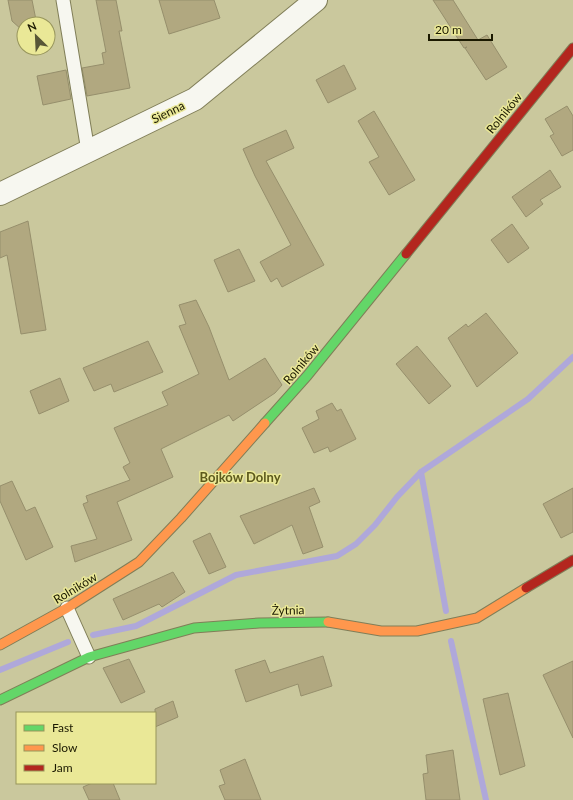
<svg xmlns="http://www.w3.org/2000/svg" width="573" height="800" font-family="Lato,sans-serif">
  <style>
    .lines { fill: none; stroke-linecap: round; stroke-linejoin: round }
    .stream { stroke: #afa8da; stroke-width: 6 }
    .building { fill: #b1a880; stroke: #968f6c }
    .lane-casing { stroke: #807e58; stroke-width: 15 }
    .street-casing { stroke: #807e58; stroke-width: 24 }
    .fast-casing { stroke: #807e58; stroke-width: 11 }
    .slow-casing { stroke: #807e58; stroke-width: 11 }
    .jam-casing { stroke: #807e58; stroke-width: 11 }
    .lane { stroke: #f7f7f0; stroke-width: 13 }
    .street { stroke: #f7f7f0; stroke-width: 22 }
    .fast { stroke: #63d668; stroke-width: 9 }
    .slow { stroke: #ff974d; stroke-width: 9 }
    .jam { stroke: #b3261e; stroke-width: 9 }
    .labels { text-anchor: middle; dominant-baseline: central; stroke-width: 3; stroke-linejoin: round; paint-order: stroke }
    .street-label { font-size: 12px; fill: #1b1900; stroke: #eae897 }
    .neighbourhood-label { font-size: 13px; font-weight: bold; fill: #5d5a1d; stroke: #eae897 }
  </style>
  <rect width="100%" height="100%" fill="#cac89d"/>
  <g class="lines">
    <g class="stream">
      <polyline points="421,472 446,611"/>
      <polyline points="93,635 136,626 236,575 337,556 356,544 375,525 397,497 421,472 528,399 573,357"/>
      <polyline points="451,641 486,800"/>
      <polyline points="0,670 68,642"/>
    </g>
  </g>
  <g class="building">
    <polygon points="8,0 32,0 36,20 27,21 22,30 12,21"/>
    <polygon points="96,0 116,0 122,31 119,31 130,88 87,96 82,68 104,64 102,53 106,52"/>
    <polygon points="159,0 214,0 220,18 169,34"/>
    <polygon points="433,0 453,0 478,40 487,35 507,67 486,80 465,48 467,47 464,48"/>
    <polygon points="344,65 356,89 328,103 316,80"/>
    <polygon points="66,70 71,99 43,105 37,76"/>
    <polygon points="567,106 573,116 573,150 562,156 550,136 554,134 545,119"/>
    <polygon points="374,111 415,180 389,195 369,162 379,157 358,121"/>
    <polygon points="286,130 294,148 266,161 324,265 282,287 277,278 271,282 260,262 291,245 255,176 243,149"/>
    <polygon points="550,170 561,187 540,200 543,204 526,217 512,197"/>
    <polygon points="28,221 46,330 21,334 7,255 0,258 0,232"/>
    <polygon points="512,224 529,248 508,263 491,240"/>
    <polygon points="239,249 255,281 228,292 214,260"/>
    <polygon points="196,300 209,327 229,380 265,358 282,385 275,393 233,421 229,415 161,449 173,477 117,502 132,540 75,562 71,546 97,539 83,504 88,502 86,496 130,480 123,467 130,463 114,428 168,405 162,392 199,374 179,326 186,324 179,305"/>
    <polygon points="486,313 518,353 477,387 448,338 466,324 468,327"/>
    <polygon points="148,341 163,372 114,392 111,384 94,391 83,368"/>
    <polygon points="417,346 451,386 429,404 396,364"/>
    <polygon points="60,378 69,401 39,414 30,391"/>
    <polygon points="332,403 337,411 341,409 356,439 330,452 328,447 314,453 302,428 319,419 316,411"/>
    <polygon points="12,481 26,511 35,507 53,547 26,560 0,501 0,486"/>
    <polygon points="314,488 320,502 309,507 323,547 303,554 292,525 254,544 240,516"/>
    <polygon points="573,488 573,532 561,538 543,504"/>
    <polygon points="210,533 226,567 209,574 193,541"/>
    <polygon points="173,572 185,592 162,607 159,604 123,620 113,599"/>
    <polygon points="323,656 332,686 301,696 298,684 246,702 235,670 265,660 270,673"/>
    <polygon points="129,659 145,692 121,703 103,668"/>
    <polygon points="573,661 573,738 543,675"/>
    <polygon points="508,693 525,766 500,775 483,699"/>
    <polygon points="173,701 178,717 155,727 155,709"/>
    <polygon points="453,750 460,800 426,800 423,774 428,773 426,755"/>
    <polygon points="245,759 261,800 225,800 219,786 225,784 220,770"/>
    <polygon points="92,783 113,783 120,800 89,800 83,787"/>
  </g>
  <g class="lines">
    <g class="lane-casing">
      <g id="lane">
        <polyline points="63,0 88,151"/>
        <polyline points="67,608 89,657"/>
      </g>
    </g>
    <g class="street-casing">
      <polyline id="street" points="0,194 195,99 316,0"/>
    </g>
    <g class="fast-casing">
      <g id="fast">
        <polyline points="265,423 307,376 406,254"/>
        <polyline points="0,700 89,657 194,628 259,623 328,622"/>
      </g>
    </g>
    <g class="slow-casing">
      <g id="slow">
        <polyline points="328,622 381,631 417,631 477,618 526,588"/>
        <polyline points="0,645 67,608 139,562 181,518 265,423"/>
      </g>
    </g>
    <g class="jam-casing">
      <g id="jam">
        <polyline points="406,254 573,48"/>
        <polyline points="526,588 573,560"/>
      </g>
    </g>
    <use href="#lane" class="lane"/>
    <use href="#street" class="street"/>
    <use href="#fast" class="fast"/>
    <use href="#slow" class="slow"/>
    <use href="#jam" class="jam"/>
  </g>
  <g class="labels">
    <g class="street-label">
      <text transform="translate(168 112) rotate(-26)">Sienna</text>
      <text transform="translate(504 113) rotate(-51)">Rolników</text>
      <text transform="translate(301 364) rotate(-50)">Rolników</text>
      <text transform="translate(75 588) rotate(-31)">Rolników</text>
      <text transform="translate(288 610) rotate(-1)">Żytnia</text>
    </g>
    <g class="neighbourhood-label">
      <text x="240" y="477">Bojków Dolny</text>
    </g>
  </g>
  <rect x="16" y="712" width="140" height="72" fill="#eae897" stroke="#97955b"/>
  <rect x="24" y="725" width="20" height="6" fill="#63d668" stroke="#97955b"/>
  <text x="52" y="732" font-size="12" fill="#1b1900">Fast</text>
  <rect x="24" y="745" width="20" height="6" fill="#ff974d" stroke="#97955b"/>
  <text x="52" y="752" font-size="12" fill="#1b1900">Slow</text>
  <rect x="24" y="765" width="20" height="6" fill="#b3261e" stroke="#97955b"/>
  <text x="52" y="772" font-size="12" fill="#1b1900">Jam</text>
  <g transform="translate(36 36) rotate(336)"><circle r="19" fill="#eae897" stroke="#97955b"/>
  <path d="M0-3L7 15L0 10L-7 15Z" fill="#585637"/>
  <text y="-6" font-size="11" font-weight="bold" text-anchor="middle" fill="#1b1900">N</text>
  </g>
  <path d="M429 34v6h63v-6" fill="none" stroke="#1b1900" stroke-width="2"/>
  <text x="435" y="34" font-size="12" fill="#1b1900" stroke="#eae897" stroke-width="3" paint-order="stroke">20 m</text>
</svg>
